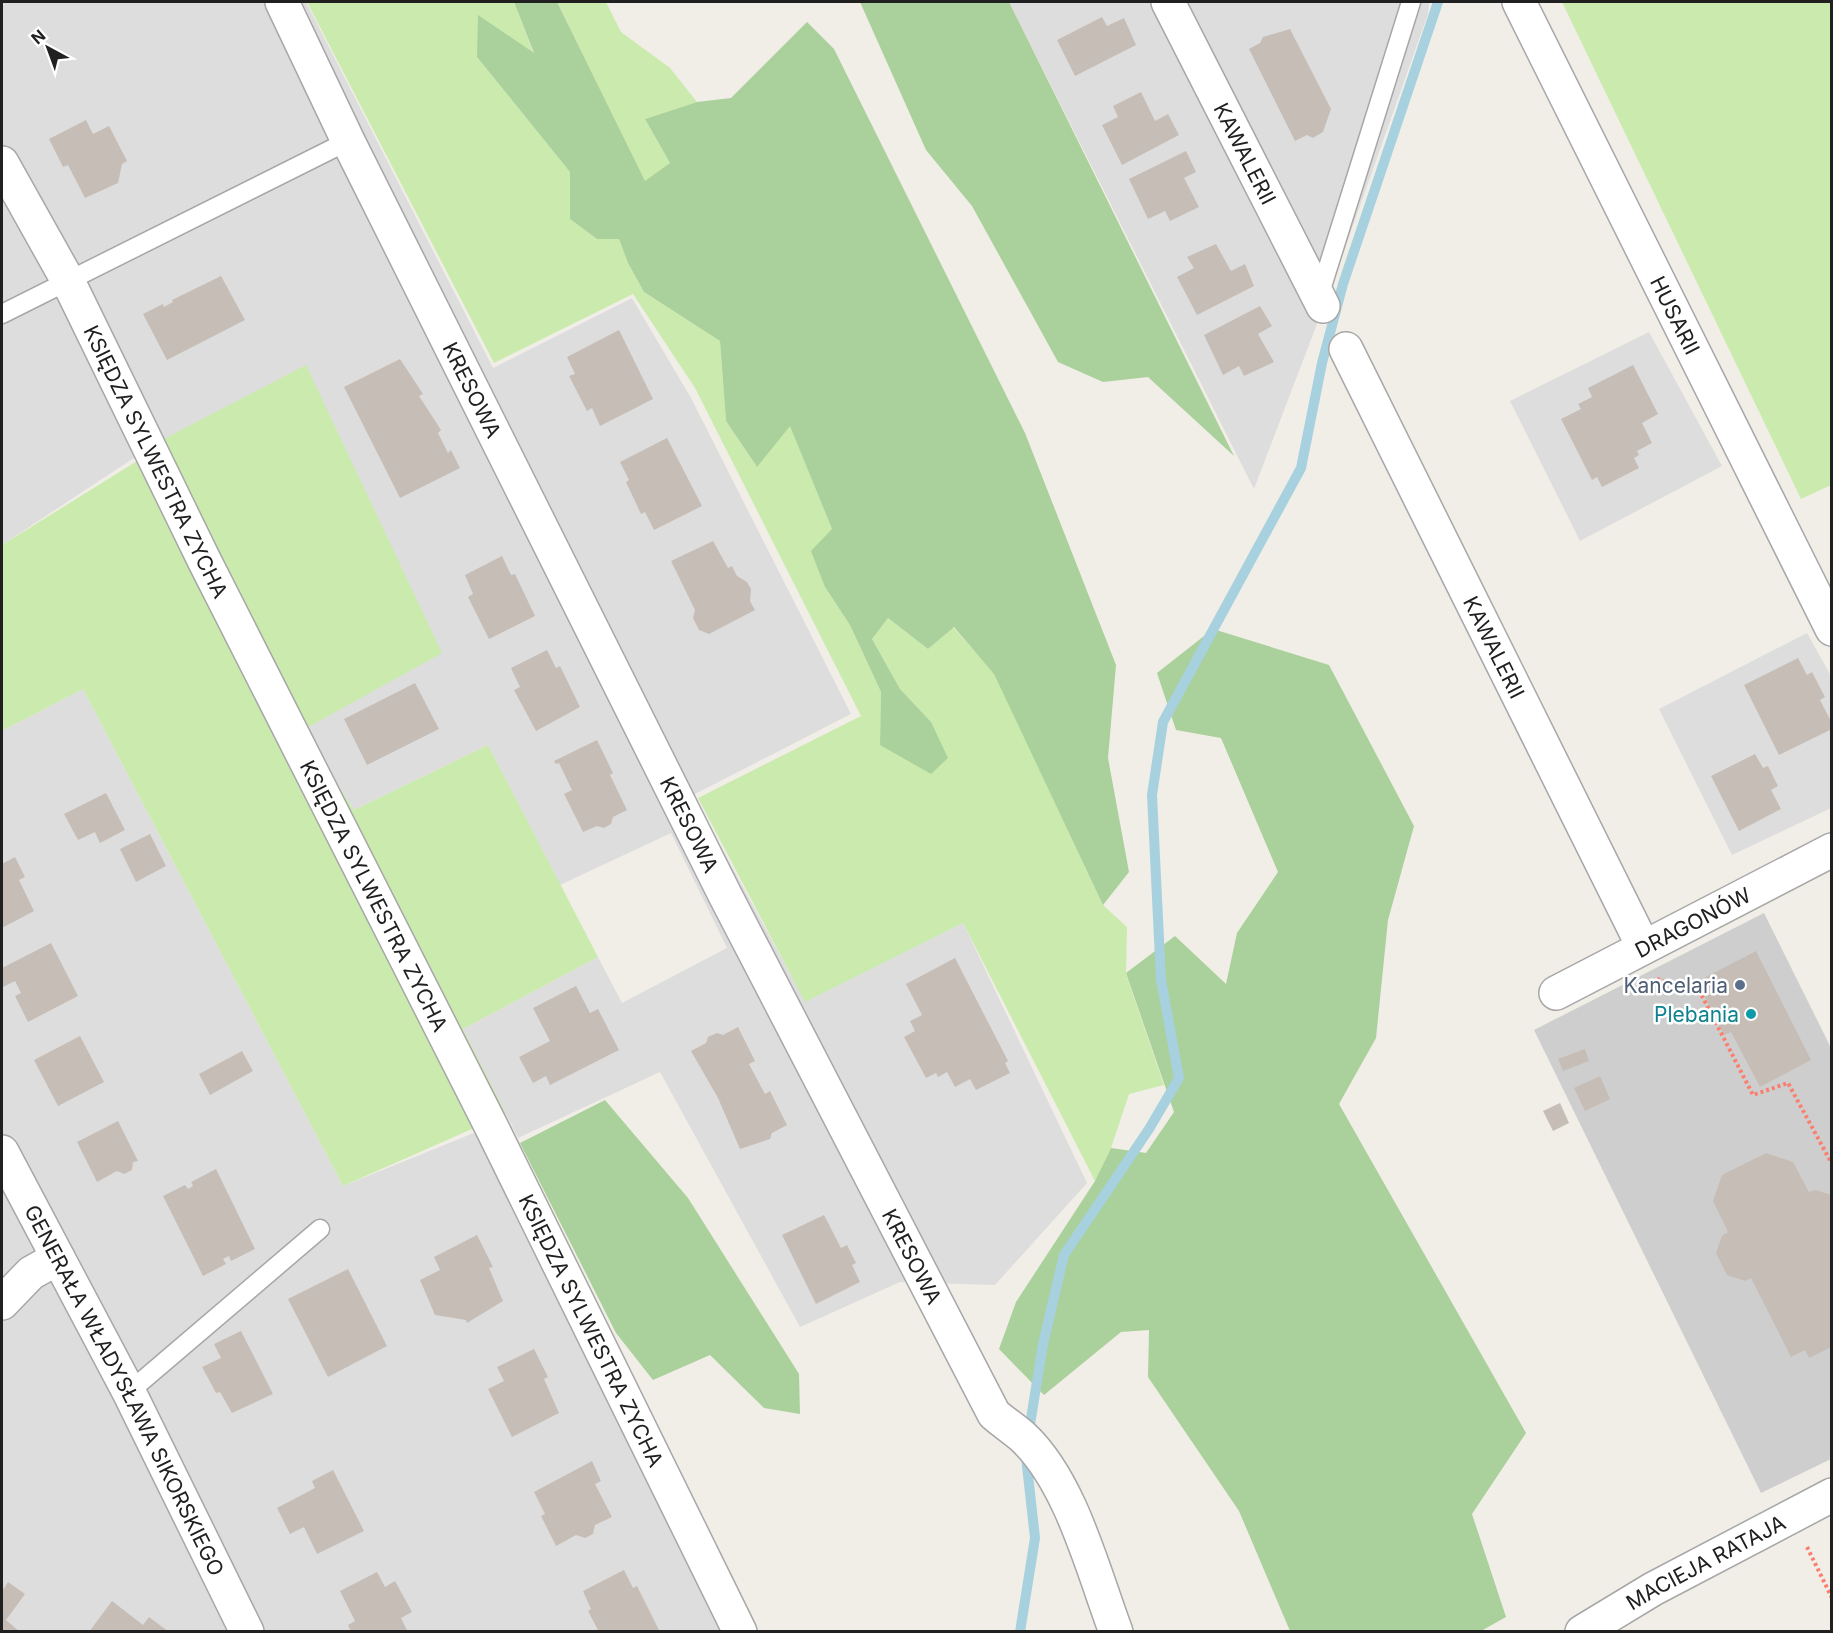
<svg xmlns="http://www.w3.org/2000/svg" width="1833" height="1633" font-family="Inter,sans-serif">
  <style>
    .residential { fill: #dedddd }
    .religious { fill: #cecece }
    .grass { fill: #caebad }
    .forest { fill: #aad09b }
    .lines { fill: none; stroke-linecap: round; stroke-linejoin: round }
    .stream { stroke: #a7d1df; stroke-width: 10 }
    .building { fill: #c6beb6 }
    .service-casing { stroke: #a7a7a7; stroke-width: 21 }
    .minor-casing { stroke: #a7a7a7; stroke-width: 36 }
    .path { stroke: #fb7f6e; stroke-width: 4; stroke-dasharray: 3 3; stroke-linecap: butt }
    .service { stroke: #fff; stroke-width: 18 }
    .minor { stroke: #fff; stroke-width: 33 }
    .service-dot { fill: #5c6f8a; stroke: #fff; stroke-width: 2 }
    .culture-dot { fill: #0f9aa8; stroke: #fff; stroke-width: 2 }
    .labels { text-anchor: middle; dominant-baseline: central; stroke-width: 5; stroke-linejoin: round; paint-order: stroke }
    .street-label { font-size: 21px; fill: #202020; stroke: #fff }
    .service-label { font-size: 21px; fill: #4e5e75; stroke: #fff; text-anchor: end }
    .culture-label { font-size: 21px; fill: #0d838f; stroke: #fff; text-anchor: end }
  </style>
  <rect width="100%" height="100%" fill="#f1eee7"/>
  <g class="residential">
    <polygon points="2,2 306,2 493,368 632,298 691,398 851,714 693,795 805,1001 963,923 1087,1183 995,1285 900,1282 800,1327 660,1072 518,1138 463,1029 598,957 622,1003 727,948 671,833 560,885 488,745 354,810 303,730 158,442 2,545"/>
    <polygon points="1009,2 1429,2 1428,14 1333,282 1254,489"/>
    <polygon points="1649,332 1722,466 1580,541 1510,401"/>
    <polygon points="1807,633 1831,676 1831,808 1732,855 1659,709"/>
    <polygon points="83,689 343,1186 491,1126 740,1631 2,1632 2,731"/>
  </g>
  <polygon class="religious" points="1764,913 1831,1048 1831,1459 1761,1493 1534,1030"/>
  <g class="grass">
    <polygon points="307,2 514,2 534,54 477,57 570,172 570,219 597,239 619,239 628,263 644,292 720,341 726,421 756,466 790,425 832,529 825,587 850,625 881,692 880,745 931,722 900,689 872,639 888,618 928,649 953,627 994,673 1103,905 1127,927 1126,974 1164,1085 1129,1094 1111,1148 1095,1181 963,923 805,1002 698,798 861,716 695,388 633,294 494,363"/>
    <polygon points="557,2 606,2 621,32 670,68 697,102 645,119 670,163 645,182"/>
    <polygon points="1562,2 1831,2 1831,485 1801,499"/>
    <polygon points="306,365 442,653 303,730 354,810 488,745 598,957 463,1029 506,1114 343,1186 83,689 2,731 2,545 150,453 158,442"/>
  </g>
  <g class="forest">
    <polygon points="514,2 557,2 645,181 670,163 645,119 697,102 731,98 807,22 834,49 1025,433 1116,665 1108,758 1129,872 1103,905 994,674 954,627 928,649 888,618 872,639 900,689 931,722 948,758 931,774 880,745 881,692 850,625 825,587 811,551 832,529 790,426 757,467 726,421 720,341 644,292 628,263 619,239 597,239 570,219 570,172 477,57 478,15 534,53"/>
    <polygon points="860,2 1009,2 1234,456 1148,377 1103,382 1058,362 972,206 926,150"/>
    <polygon points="1213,629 1329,665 1414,826 1388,920 1376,1038 1339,1104 1526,1433 1472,1514 1506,1617 1481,1631 1290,1631 1239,1511 1148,1377 1149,1330 1121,1332 1044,1395 999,1349 1016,1302 1095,1181 1111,1148 1146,1153 1174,1112 1126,973 1175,936 1226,984 1237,933 1278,872 1221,738 1176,730 1157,673"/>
    <polygon points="605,1100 688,1198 799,1374 800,1414 764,1408 710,1355 653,1380 616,1333 520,1143"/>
  </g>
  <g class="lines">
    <g class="stream">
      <polyline points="1029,1431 1043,1344 1064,1255 1149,1129 1179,1078 1161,980 1152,795 1163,722 1301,468 1322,363 1343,284 1438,2"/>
      <polyline points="1020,1632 1035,1538 1026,1457"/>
    </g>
  </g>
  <g class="building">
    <polygon points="1102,17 1107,26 1124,18 1136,45 1075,76 1057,40"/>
    <polygon points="1290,29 1331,109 1323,132 1313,138 1307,135 1295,141 1249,49 1260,43 1263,37"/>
    <polygon points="1141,92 1155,121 1168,114 1179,135 1122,165 1102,125 1118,117 1113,106"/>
    <polygon points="86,120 93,134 109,126 127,161 122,164 118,183 85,198 68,165 63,167 49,139"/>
    <polygon points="1186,151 1196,172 1184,178 1199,207 1170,221 1165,211 1148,219 1129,179"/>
    <polygon points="1216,244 1231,271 1245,264 1254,286 1197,315 1177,277 1194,268 1187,257"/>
    <polygon points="221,276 245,320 167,360 143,314 163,304 164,307 173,302 172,300"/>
    <polygon points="1260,306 1272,326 1258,334 1274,362 1244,376 1239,366 1223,375 1204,335"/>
    <polygon points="619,330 653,399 600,426 592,408 587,411 569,376 575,374 567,357"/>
    <polygon points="400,359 423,394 419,396 441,430 438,433 448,453 451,450 460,468 400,498 344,387"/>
    <polygon points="1633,365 1658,414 1642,423 1652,443 1637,451 1639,455 1634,458 1639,468 1602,487 1597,477 1592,480 1561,419 1581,409 1578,404 1592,397 1588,388"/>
    <polygon points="667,438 702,506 654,530 645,512 641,514 626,482 629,480 620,462"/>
    <polygon points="713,541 728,568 732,566 737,576 747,582 751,589 750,601 755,610 709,634 699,630 693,618 695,610 671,561"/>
    <polygon points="502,556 511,575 515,574 535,616 489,639 468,597 473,594 465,575"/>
    <polygon points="547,650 556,668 560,666 580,707 536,731 514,690 520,687 511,668"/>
    <polygon points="1798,658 1807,675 1812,672 1825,697 1820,700 1832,723 1832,729 1779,755 1744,685"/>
    <polygon points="415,683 439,729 367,765 344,719"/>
    <polygon points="597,740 613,773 610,775 627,810 613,817 611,824 604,828 597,826 583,832 564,794 572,790 559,763 556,764 554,761"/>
    <polygon points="1755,754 1763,768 1768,766 1778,786 1771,790 1781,809 1739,831 1711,776"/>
    <polygon points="106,793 125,830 100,843 95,832 78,840 64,814"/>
    <polygon points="150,834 166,866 136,882 120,849"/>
    <polygon points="15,857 25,877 19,880 34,911 2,928 2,864"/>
    <polygon points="51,943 78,996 28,1022 15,996 21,993 15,981 3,987 2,968"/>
    <polygon points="1756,951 1811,1060 1760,1087 1731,1032 1724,1035 1705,997 1712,993 1704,978"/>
    <polygon points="955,958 1008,1061 1005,1063 1010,1073 976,1090 970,1079 955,1087 947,1072 938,1077 936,1073 926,1078 904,1037 915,1031 910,1021 922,1015 906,984"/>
    <polygon points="576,986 590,1013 598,1009 619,1050 550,1085 546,1076 533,1083 519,1057 550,1041 533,1008"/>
    <polygon points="738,1027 755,1061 749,1064 765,1094 770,1091 787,1125 772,1133 770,1139 740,1149 718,1098 691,1051 706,1043 708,1037 717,1033 723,1035"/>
    <polygon points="80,1036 104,1082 58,1106 34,1060"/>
    <polygon points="1585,1049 1589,1061 1563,1071 1558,1059"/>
    <polygon points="242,1051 253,1071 210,1095 199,1074"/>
    <polygon points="1600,1076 1610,1099 1585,1111 1574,1088"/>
    <polygon points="1560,1103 1569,1123 1553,1131 1543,1111"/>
    <polygon points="118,1121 138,1161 133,1162 132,1170 124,1174 117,1171 97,1182 77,1142"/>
    <polygon points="1766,1153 1793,1162 1809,1192 1815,1190 1832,1195 1832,1347 1809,1358 1805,1350 1791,1357 1751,1278 1745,1281 1727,1275 1716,1253 1722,1236 1728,1232 1713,1201 1722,1175"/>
    <polygon points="216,1169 255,1249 231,1261 229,1256 223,1259 226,1264 203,1276 163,1196 185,1185 188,1189 193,1186 191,1182"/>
    <polygon points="824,1215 841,1248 847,1245 856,1263 852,1265 860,1282 816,1304 782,1235"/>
    <polygon points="477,1235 493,1267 489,1268 503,1301 467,1323 466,1320 435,1315 420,1280 440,1270 434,1257"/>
    <polygon points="348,1269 387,1346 328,1377 288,1299"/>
    <polygon points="241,1331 273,1394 232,1413 220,1392 216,1393 202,1367 221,1358 214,1344"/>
    <polygon points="534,1349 548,1377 544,1379 559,1413 512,1437 488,1389 504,1381 497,1367"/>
    <polygon points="592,1461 601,1481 595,1484 612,1517 595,1525 593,1534 585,1538 576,1535 556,1546 541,1516 545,1514 534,1492"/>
    <polygon points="333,1470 364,1531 317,1554 304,1527 290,1534 277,1508 315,1488 312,1481"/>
    <polygon points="624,1570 633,1588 637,1586 660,1632 599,1632 588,1611 591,1609 583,1591"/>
    <polygon points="377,1572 385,1587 395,1581 412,1612 401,1618 408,1632 351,1632 348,1625 355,1621 340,1591"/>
    <polygon points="8,1582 25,1594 6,1620 20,1632 2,1632 2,1591"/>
    <polygon points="112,1601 143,1625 149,1617 169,1632 89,1632"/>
  </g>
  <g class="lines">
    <g class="service-casing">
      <g id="service">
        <polyline points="1319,296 1411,2"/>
        <polyline points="2,314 348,141"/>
        <polyline points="129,1392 320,1229"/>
      </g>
    </g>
    <g class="minor-casing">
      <g id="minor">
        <path id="s1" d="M282,2L348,141L725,895L994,1414C1003,1422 1014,1429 1023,1437C1071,1482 1093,1571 1116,1632"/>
        <path id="s2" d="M1168,2L1323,306"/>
        <path id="s3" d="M1519,2L1832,629"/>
        <path id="s4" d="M2,163L68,281L204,560L491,1126L740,1632"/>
        <path id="s5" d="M1346,349L1643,946"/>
        <path id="s6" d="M1556,993L1832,850"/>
        <path id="s7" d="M2,1152L129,1392L247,1632"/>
        <polyline points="2,1303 31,1273 58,1258"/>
        <path id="s8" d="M1582,1632L1653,1589L1832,1495"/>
      </g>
    </g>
    <g class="path">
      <polyline points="1657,979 1701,994 1753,1095 1788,1083 1832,1164"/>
      <polyline points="1807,1547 1832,1598"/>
    </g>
    <use href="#service" class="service"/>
    <use href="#minor" class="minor"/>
  </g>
  <circle class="service-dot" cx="1740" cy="985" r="6"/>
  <circle class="culture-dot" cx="1751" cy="1014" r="6"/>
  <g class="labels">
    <g class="street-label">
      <text stroke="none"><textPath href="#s2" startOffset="170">KAWALERII</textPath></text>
      <text stroke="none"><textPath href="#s3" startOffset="350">HUSARII</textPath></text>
      <text stroke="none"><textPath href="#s1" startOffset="432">KRESOWA</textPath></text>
      <text stroke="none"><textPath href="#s4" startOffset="336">KSIĘDZA SYLWESTRA ZYCHA</textPath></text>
      <text stroke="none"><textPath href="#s5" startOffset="333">KAWALERII</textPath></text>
      <text stroke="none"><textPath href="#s1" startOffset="918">KRESOWA</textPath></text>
      <text stroke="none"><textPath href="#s4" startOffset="822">KSIĘDZA SYLWESTRA ZYCHA</textPath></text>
      <text stroke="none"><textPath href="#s6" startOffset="154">DRAGONÓW</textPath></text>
      <text stroke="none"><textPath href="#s1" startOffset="1404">KRESOWA</textPath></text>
      <text stroke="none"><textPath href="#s4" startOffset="1308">KSIĘDZA SYLWESTRA ZYCHA</textPath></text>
      <text stroke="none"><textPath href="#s7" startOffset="268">GENERAŁA WŁADYSŁAWA SIKORSKIEGO</textPath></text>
      <text stroke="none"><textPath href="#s8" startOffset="142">MACIEJA RATAJA</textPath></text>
    </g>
    <g class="service-label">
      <text x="1728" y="985">Kancelaria</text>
    </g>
    <g class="culture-label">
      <text x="1739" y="1014">Plebania</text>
    </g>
  </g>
  <rect width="1833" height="1633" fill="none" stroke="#202020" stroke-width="6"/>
  <g transform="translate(48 48) rotate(319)" stroke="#ffffff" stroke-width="4.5" paint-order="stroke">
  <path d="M0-4.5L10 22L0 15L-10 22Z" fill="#202020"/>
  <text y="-9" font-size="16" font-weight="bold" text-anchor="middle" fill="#202020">N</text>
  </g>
</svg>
